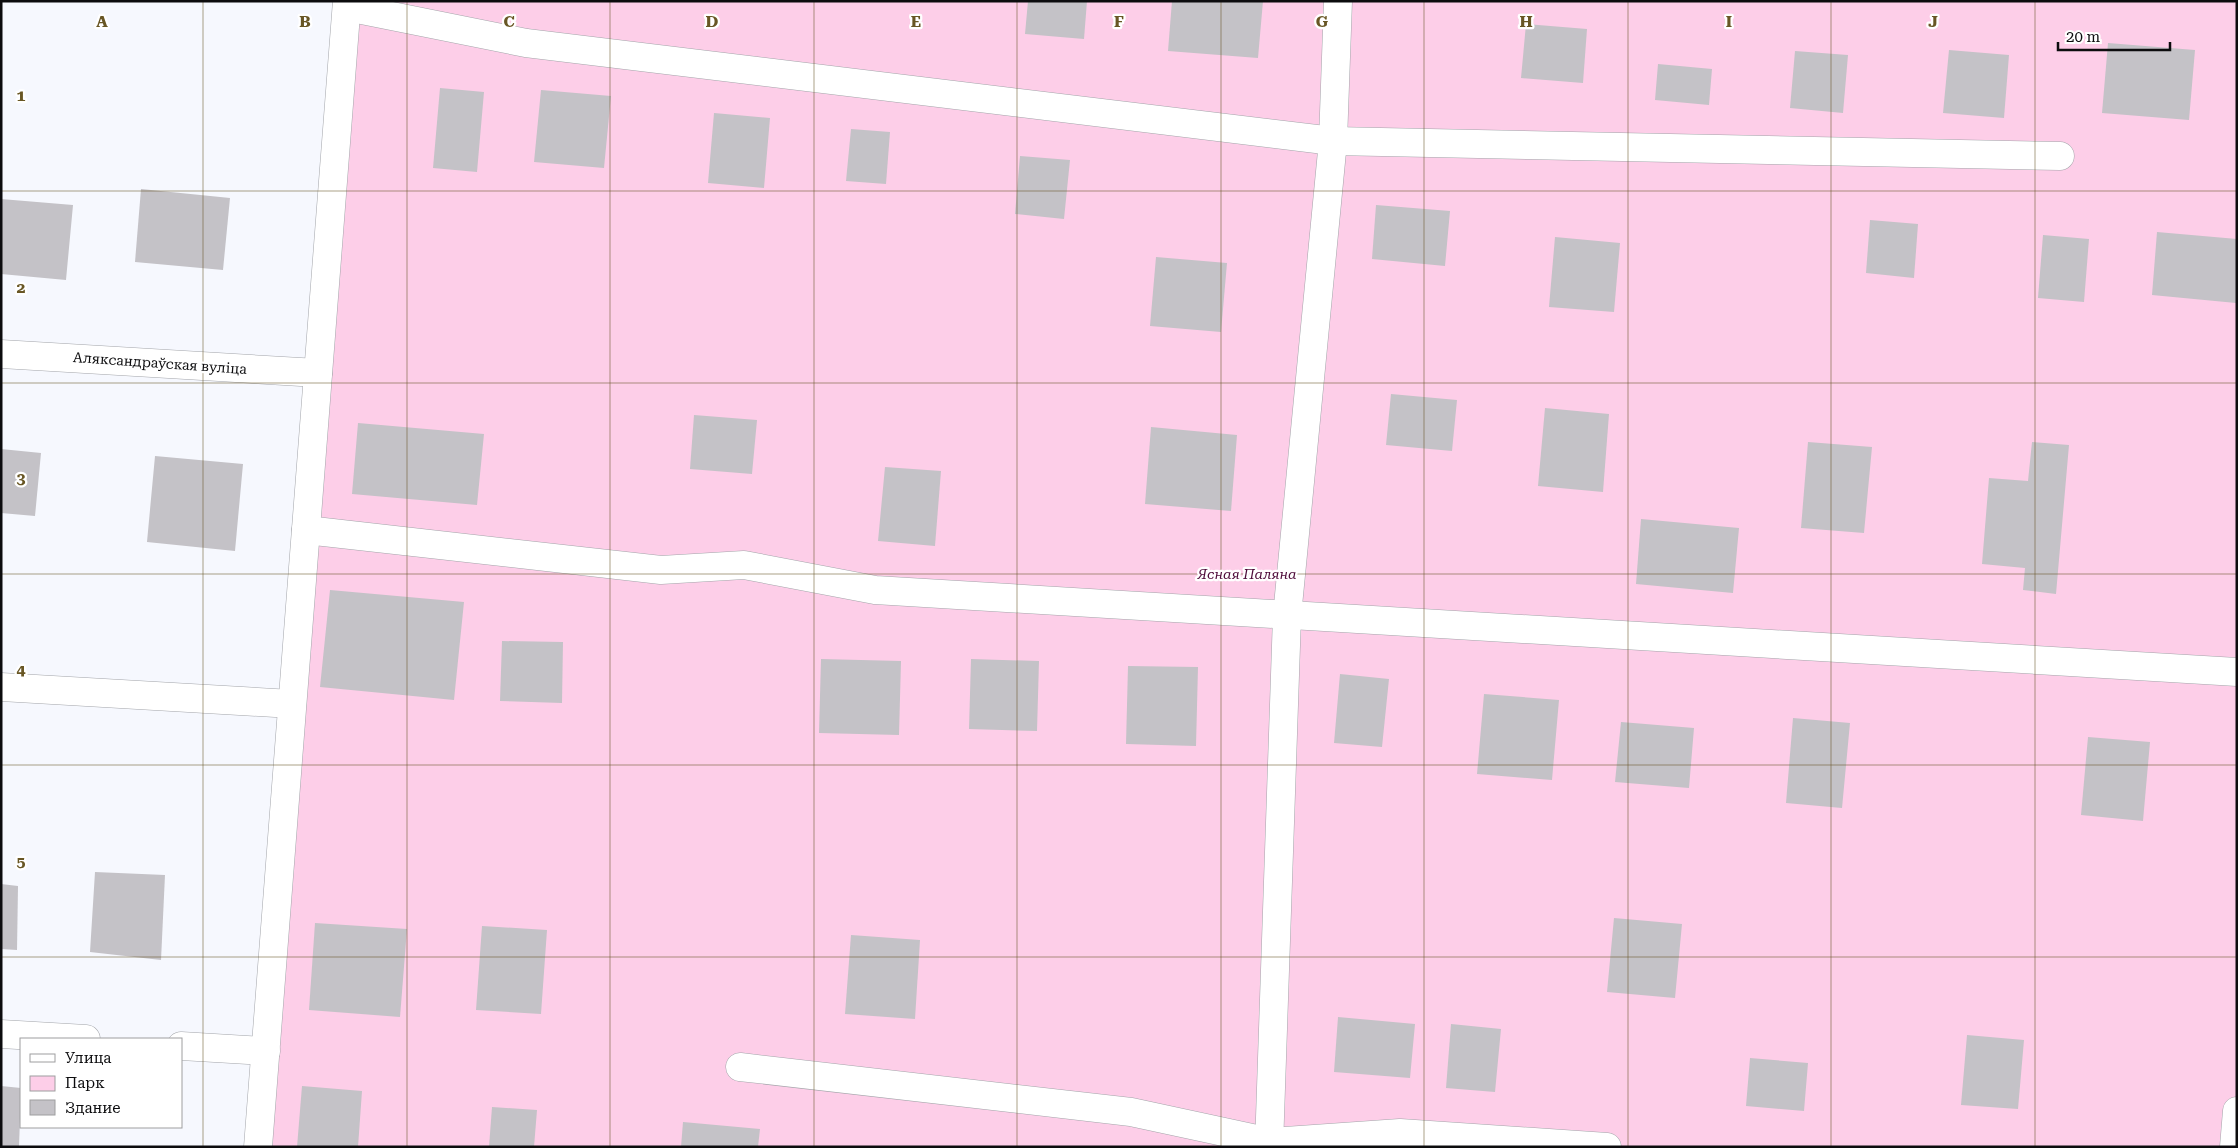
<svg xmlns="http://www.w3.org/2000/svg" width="2238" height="1148" font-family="'Roboto Serif',serif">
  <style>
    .green { fill: #fdcee8 }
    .building { fill: #c4c2c7 }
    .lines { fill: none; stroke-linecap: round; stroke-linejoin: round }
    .minor-casing { stroke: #a3a5aa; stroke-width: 29 }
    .minor { stroke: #fff; stroke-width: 28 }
    .grid { fill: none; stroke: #685624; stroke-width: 1; stroke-opacity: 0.55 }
    .labels { text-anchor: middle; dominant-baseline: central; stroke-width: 4.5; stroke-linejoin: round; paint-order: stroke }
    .street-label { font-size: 14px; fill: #0c0c0e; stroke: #fff }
    .park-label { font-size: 14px; font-style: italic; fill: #4d0a39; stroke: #fff }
    .grid-label { font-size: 16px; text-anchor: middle; font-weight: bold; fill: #685624; stroke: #fff; stroke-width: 4.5; stroke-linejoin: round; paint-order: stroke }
  </style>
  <rect width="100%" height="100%" fill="#f6f8fe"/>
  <polygon class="green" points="347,1 2237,1 2237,1147 258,1147"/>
  <g class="building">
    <polygon points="1028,1 1087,1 1084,39 1025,34"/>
    <polygon points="1172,1 1263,1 1258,58 1168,51"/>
    <polygon points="1526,24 1587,29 1583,83 1521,78"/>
    <polygon points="2108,43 2195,50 2189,120 2102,113"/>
    <polygon points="1949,50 2009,55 2004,118 1943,113"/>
    <polygon points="1795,51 1848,55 1843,113 1790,108"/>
    <polygon points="1658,64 1712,69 1709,105 1655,100"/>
    <polygon points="440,88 484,92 477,172 433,168"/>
    <polygon points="541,90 611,96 604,168 534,162"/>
    <polygon points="714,113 770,118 764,188 708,183"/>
    <polygon points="851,129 890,132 886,184 846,181"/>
    <polygon points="1020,156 1070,160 1064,219 1015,214"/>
    <polygon points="141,189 230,198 223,270 135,262"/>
    <polygon points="1,199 73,205 66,280 1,274"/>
    <polygon points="1376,205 1450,211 1445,266 1372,259"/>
    <polygon points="1870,220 1918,224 1914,278 1866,273"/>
    <polygon points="2157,232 2237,239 2236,303 2152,295"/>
    <polygon points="2043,235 2089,239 2084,302 2038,298"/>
    <polygon points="1555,237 1620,243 1614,312 1549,307"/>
    <polygon points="1156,257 1227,263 1221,332 1150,326"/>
    <polygon points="1391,394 1457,400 1452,451 1386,445"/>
    <polygon points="1545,408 1609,414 1603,492 1538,486"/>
    <polygon points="694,415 757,420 752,474 690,469"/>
    <polygon points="358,423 484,434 477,505 352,494"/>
    <polygon points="1151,427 1237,435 1231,511 1145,504"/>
    <polygon points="1808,442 1872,447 1864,533 1801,528"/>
    <polygon points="2032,442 2069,445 2056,594 2023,590 2025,568 1982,564 1989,478 2028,481"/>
    <polygon points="1,449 41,453 35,516 1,513"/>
    <polygon points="155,456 243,464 235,551 147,542"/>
    <polygon points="885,467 941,471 935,546 878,541"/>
    <polygon points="1641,519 1739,528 1733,593 1636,584"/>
    <polygon points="330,590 464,602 454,700 320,687"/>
    <polygon points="502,641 563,642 562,703 500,701"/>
    <polygon points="821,659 901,661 899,735 819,733"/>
    <polygon points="971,659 1039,661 1037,731 969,729"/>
    <polygon points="1128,666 1198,667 1196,746 1126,744"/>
    <polygon points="1340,674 1389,679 1382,747 1334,743"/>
    <polygon points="1484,694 1559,700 1552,780 1477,774"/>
    <polygon points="1793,718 1850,723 1842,808 1786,803"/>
    <polygon points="1621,722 1694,728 1689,788 1615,782"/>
    <polygon points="2088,737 2150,742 2143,821 2081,815"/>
    <polygon points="95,872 165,875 161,960 90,952"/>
    <polygon points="1,884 18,886 17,950 1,949"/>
    <polygon points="1614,918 1682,924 1675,998 1607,992"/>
    <polygon points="315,923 407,929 400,1017 309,1010"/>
    <polygon points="482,926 547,930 541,1014 476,1010"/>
    <polygon points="851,935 920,940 915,1019 845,1014"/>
    <polygon points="1338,1017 1415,1024 1410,1078 1334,1072"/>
    <polygon points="1451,1024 1501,1029 1495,1092 1446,1088"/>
    <polygon points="1967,1035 2024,1040 2018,1109 1961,1105"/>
    <polygon points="1750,1058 1808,1063 1804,1111 1746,1106"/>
    <polygon points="1,1086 21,1088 19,1147 1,1147"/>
    <polygon points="302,1086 362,1091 358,1147 297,1147"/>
    <polygon points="492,1107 537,1110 534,1147 489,1147"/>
    <polygon points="683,1122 760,1129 758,1147 681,1147"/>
  </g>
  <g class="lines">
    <g class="minor-casing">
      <g id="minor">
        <polyline points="347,7 526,43 1333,141 2060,156"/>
        <polyline points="1,354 318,373"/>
        <polyline points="306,530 661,570 744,565 875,590 2237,672"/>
        <polyline points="1,687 292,704"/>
        <polyline points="1,1034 86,1039"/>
        <polyline points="181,1046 266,1051"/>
        <polyline points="740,1067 1131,1112 1270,1142 1400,1133 1607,1147"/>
        <polyline points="258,1147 347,1"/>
        <polyline points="1269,1147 1287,616 1333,141 1338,1"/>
        <polyline points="2234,1147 2237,1111"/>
      </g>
    </g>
    <use href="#minor" class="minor"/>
  </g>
  <path class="grid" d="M203,1V1147M407,1V1147M610,1V1147M814,1V1147M1017,1V1147M1221,1V1147M1424,1V1147M1628,1V1147M1831,1V1147M2035,1V1147M1,191H2237M1,383H2237M1,574H2237M1,765H2237M1,957H2237"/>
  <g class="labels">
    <g class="street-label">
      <text transform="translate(160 363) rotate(4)">Аляксандраўская вуліца</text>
    </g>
    <g class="park-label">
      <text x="1247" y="574">Ясная Паляна</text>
    </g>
  </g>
  <g class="grid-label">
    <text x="102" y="27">A</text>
    <text x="305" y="27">B</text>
    <text x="509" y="27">C</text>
    <text x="712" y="27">D</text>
    <text x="916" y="27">E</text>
    <text x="1119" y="27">F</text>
    <text x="1322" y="27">G</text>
    <text x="1526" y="27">H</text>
    <text x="1729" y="27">I</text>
    <text x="1933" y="27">J</text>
    <text x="21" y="101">1</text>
    <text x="21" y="293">2</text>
    <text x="21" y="484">3</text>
    <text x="21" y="675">4</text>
    <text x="21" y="867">5</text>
  </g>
  <rect width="2238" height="1148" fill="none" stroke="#0c0c0e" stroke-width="5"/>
  <rect x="20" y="1038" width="162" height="90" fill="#ffffff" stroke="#9e9e9f"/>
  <rect x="30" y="1054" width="25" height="8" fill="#ffffff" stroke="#9e9e9f"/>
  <text x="65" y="1063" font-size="15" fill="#0c0c0e">Улица</text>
  <rect x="30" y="1076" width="25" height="15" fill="#fdcee8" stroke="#9e9e9f"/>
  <text x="65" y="1088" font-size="15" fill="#0c0c0e">Парк</text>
  <rect x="30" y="1100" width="25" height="15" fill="#c4c2c7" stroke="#9e9e9f"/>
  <text x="65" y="1113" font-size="15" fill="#0c0c0e">Здание</text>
  <path d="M2058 42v8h112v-8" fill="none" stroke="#0c0c0e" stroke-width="2.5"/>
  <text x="2066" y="42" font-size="15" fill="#0c0c0e" stroke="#ffffff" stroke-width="4" paint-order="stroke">20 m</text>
</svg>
